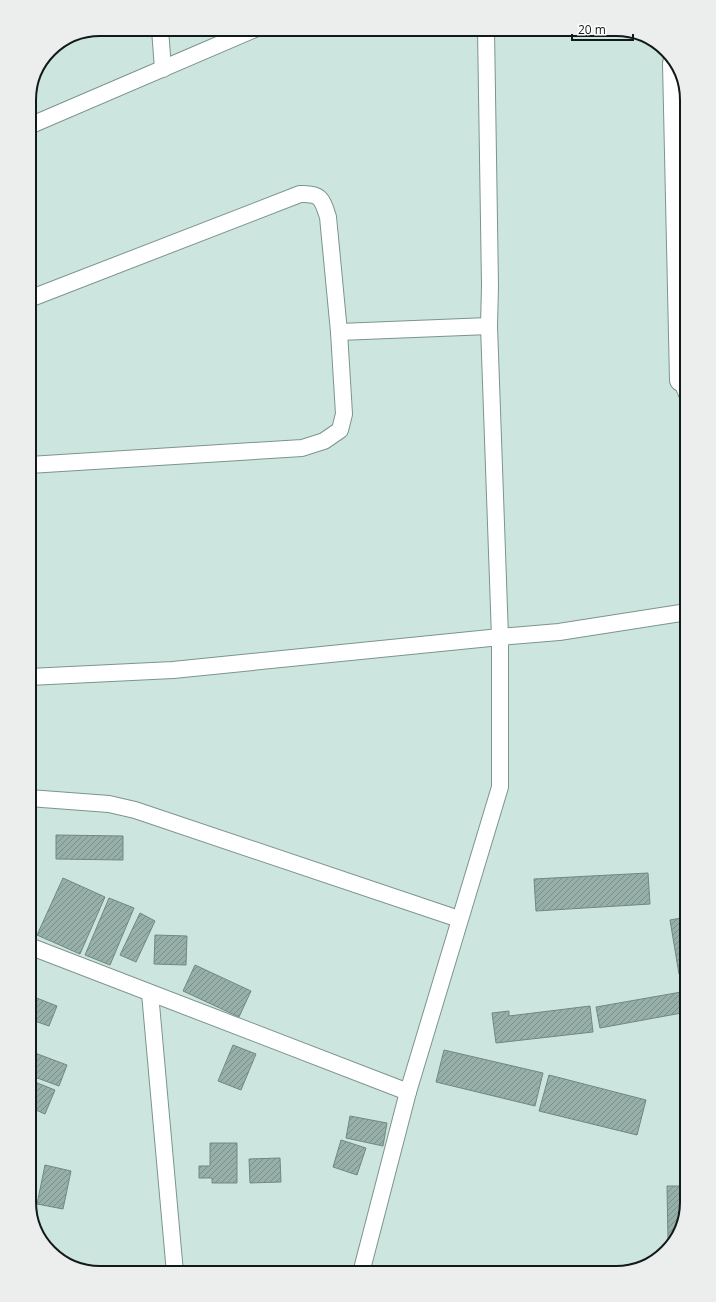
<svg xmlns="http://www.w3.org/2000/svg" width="716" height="1302" font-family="'Open Sans',sans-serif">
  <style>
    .building { fill: url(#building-hatch); stroke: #708882 }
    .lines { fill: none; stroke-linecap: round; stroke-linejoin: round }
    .street-casing { stroke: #7c948e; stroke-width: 18 }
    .secondary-casing { stroke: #7c948e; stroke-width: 24 }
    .street { stroke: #fff; stroke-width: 16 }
    .secondary { stroke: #fff; stroke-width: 22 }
    .rim { fill: none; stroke: #111a18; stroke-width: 2 }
  </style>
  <defs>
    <pattern id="building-hatch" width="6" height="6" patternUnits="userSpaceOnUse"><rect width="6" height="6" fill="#96afa8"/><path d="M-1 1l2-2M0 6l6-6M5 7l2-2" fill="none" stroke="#798e88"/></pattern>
  </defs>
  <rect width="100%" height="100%" fill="#cce6df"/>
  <g class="building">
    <polygon points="56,835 123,836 123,860 56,859"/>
    <polygon points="648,873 650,904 536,911 534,879"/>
    <polygon points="63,878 105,897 80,954 37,935"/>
    <polygon points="109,898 134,908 110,965 85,955"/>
    <polygon points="140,913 155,921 136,962 120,955"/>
    <polygon points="687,917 687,973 679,974 670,920"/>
    <polygon points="155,935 187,936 186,965 154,964"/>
    <polygon points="195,965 251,991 239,1017 183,991"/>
    <polygon points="687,991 687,1012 600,1028 596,1007"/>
    <polygon points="29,995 57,1006 49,1026 29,1019"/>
    <polygon points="590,1006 593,1032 496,1043 492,1013 509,1011 509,1016"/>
    <polygon points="233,1045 256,1054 241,1090 218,1081"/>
    <polygon points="444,1050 543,1073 535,1106 436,1082"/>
    <polygon points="35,1053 67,1065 59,1086 29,1075 29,1069"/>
    <polygon points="549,1075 646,1100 637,1135 539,1111"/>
    <polygon points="30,1080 55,1090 45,1114 29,1107"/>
    <polygon points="350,1116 387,1123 383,1146 346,1138"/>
    <polygon points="341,1140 366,1148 357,1175 333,1167"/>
    <polygon points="210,1143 237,1143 237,1183 212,1183 212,1178 199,1178 199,1166 210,1166"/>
    <polygon points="280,1158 281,1182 250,1183 249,1159"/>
    <polygon points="45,1165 71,1171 63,1209 37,1204"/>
    <polygon points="667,1186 687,1186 687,1202 676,1240 668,1240"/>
  </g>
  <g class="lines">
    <g class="street-casing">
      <g id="street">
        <polyline points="160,29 163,69"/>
        <polyline points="29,126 255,29"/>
        <polyline points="339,332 489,326"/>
        <polyline points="687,394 681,380 687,379"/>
        <path d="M29,465L302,448L324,441L340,430L344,414L339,332L328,217C322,199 321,193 300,194L29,299"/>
        <polyline points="29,677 173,670 500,637 559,632 687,612"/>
        <polyline points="29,798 109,804 135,810 459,919"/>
        <polyline points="29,946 408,1092"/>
        <polyline points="150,993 175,1273"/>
        <polyline points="361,1273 408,1092 500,787 500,637 489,326 490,286 486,29"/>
      </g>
    </g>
    <g class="secondary-casing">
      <polyline id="secondary" points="674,63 681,380"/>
    </g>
    <use href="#street" class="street"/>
    <use href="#secondary" class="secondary"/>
  </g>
  <path d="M0 0H716V1302H0ZM100 36H616A64 64 0 0 1 680 100V1202A64 64 0 0 1 616 1266H100A64 64 0 0 1 36 1202V100A64 64 0 0 1 100 36Z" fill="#eceded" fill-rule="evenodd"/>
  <path class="rim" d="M100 36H616A64 64 0 0 1 680 100V1202A64 64 0 0 1 616 1266H100A64 64 0 0 1 36 1202V100A64 64 0 0 1 100 36Z"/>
  <path d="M572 34v6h61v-6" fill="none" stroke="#111a18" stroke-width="2"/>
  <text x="578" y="34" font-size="12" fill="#111a18" stroke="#ffffff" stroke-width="3" paint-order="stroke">20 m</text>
</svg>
